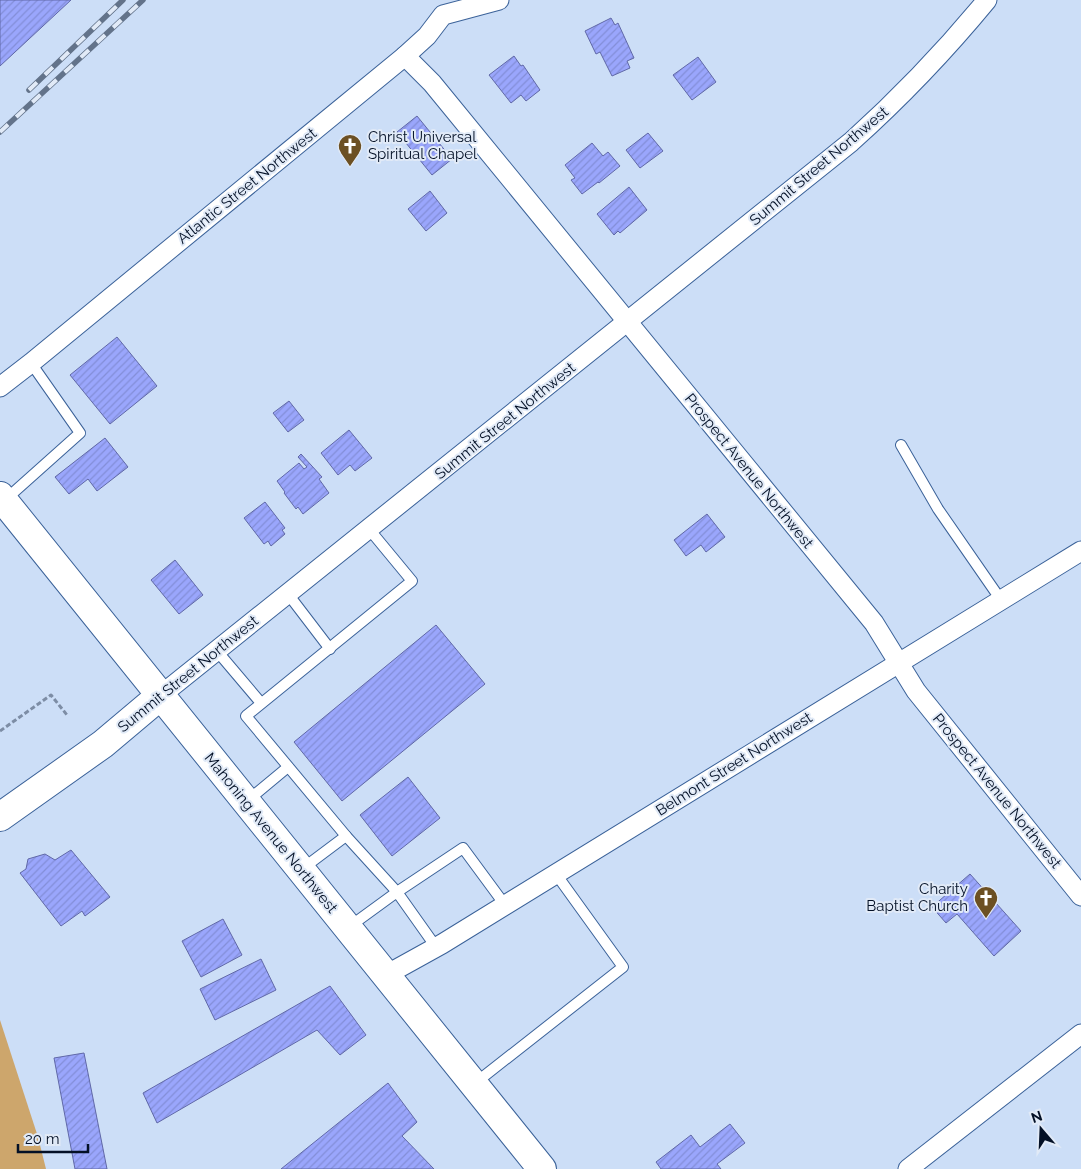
<svg xmlns="http://www.w3.org/2000/svg" width="1081" height="1169" font-family="Raleway,sans-serif">
  <style>
    .green { fill: #cda66c }
    .building { fill: url(#building-hatch); stroke: #6068a7 }
    .lines { fill: none; stroke-linecap: round; stroke-linejoin: round }
    .lane-casing { stroke: #3b6299; stroke-width: 12 }
    .street-casing { stroke: #3b6299; stroke-width: 21 }
    .secondary-casing { stroke: #3b6299; stroke-width: 30 }
    .path { stroke: #7d8da5; stroke-width: 3; stroke-dasharray: 5 2.5; stroke-linecap: butt }
    .lane { stroke: #fff; stroke-width: 10 }
    .street { stroke: #fff; stroke-width: 19 }
    .secondary { stroke: #fff; stroke-width: 28 }
    .rail-casing { stroke: #63738a; stroke-width: 5.5 }
    .rail { stroke: #e1eaf7; stroke-width: 4; stroke-dasharray: 11; stroke-linecap: butt }
    .labels { text-anchor: middle; dominant-baseline: central; stroke-width: 4; stroke-linejoin: round; paint-order: stroke }
    .poi-label { font-size: 15px; fill: #031026; stroke: #e1eaf7; text-anchor: start }
    .street-label { font-size: 15px; fill: #031026; stroke: #e1eaf7 }
  </style>
  <defs>
    <pattern id="building-hatch" width="6" height="6" patternUnits="userSpaceOnUse" patternTransform="scale(1.25)"><rect width="6" height="6" fill="#9aa6fc"/><path d="M-1 1l2-2M0 6l6-6M5 7l2-2" fill="none" stroke="#838ed8"/></pattern>
  </defs>
  <rect width="100%" height="100%" fill="#ccdef7"/>
  <polygon class="green" points="0,1020 38,1137 46,1169 0,1169"/>
  <g class="building">
    <polygon points="0,0 71,0 0,66"/>
    <polygon points="611,18 615,25 618,23 634,58 627,61 630,68 612,76 600,52 596,54 585,31"/>
    <polygon points="514,56 521,66 523,65 540,90 526,101 521,95 511,103 489,75"/>
    <polygon points="698,57 716,82 692,100 673,75"/>
    <polygon points="417,116 452,159 432,175 397,132"/>
    <polygon points="648,133 663,151 640,168 626,150"/>
    <polygon points="592,143 603,156 608,152 620,166 599,183 598,182 582,194 571,180 575,178 565,165"/>
    <polygon points="629,187 647,210 620,233 618,231 614,235 597,214"/>
    <polygon points="430,191 447,213 426,231 408,209"/>
    <polygon points="117,337 157,386 110,424 70,375"/>
    <polygon points="289,401 304,420 288,432 273,413"/>
    <polygon points="349,430 372,458 355,471 350,465 338,475 321,453"/>
    <polygon points="105,438 128,467 97,491 88,479 69,494 55,477"/>
    <polygon points="301,454 322,477 319,479 329,493 303,514 298,507 296,509 284,493 285,492 277,481 299,463 304,469 307,467 298,457"/>
    <polygon points="265,502 285,528 282,530 285,534 271,546 268,541 264,544 244,518"/>
    <polygon points="707,514 725,537 706,552 701,545 686,556 674,540"/>
    <polygon points="175,560 203,595 179,614 151,580"/>
    <polygon points="436,625 485,684 342,801 294,742"/>
    <polygon points="408,777 440,818 392,856 360,815"/>
    <polygon points="71,850 110,897 85,916 82,911 61,926 20,873 26,869 28,859 45,854 55,860"/>
    <polygon points="970,874 1021,931 994,956 957,914 946,923 932,907"/>
    <polygon points="223,919 242,955 201,977 182,941"/>
    <polygon points="261,959 276,990 215,1020 200,989"/>
    <polygon points="330,986 366,1035 340,1055 317,1030 157,1123 143,1093"/>
    <polygon points="84,1053 107,1169 75,1169 54,1058"/>
    <polygon points="388,1083 417,1122 402,1136 434,1169 281,1169"/>
    <polygon points="730,1124 745,1143 717,1164 721,1169 661,1169 656,1162 691,1135 700,1147"/>
  </g>
  <g class="lines">
    <g class="lane-casing">
      <g id="lane">
        <polyline points="901,445 938,509 1001,600"/>
        <polyline points="5,500 80,433 31,363"/>
        <polyline points="288,594 330,649"/>
        <polyline points="217,651 261,703"/>
        <polyline points="247,801 288,767"/>
        <polyline points="346,836 397,892 463,848 505,905"/>
        <polyline points="302,869 346,836 246,716 412,581 369,529"/>
        <polyline points="349,927 397,892 436,947"/>
        <polyline points="474,1084 623,967 556,874"/>
      </g>
    </g>
    <g class="street-casing">
      <g id="street">
        <polyline points="405,56 432,83 874,623 916,691 1081,896"/>
        <polyline points="0,387 31,363 405,56 427,36 443,15 499,0"/>
        <path d="M160,696L851,142C900,98 945,51 987,0"/>
        <polyline points="386,975 442,944 1081,551"/>
        <polyline points="908,1169 1081,1034"/>
      </g>
    </g>
    <g class="secondary-casing">
      <g id="secondary">
        <polyline points="0,496 542,1169"/>
        <polyline points="0,817 103,744 160,696"/>
      </g>
    </g>
    <polyline class="path" points="0,731 51,695 67,715"/>
    <use href="#lane" class="lane"/>
    <use href="#street" class="street"/>
    <use href="#secondary" class="secondary"/>
    <g class="rail-casing">
      <g id="rail">
        <polyline points="29,90 123,0"/>
        <polyline points="0,132 143,0"/>
      </g>
    </g>
    <use href="#rail" class="rail"/>
  </g>
  <defs>
    <g id="church-pin" transform="scale(1.25)"><path d="M0 17L-7.5 6A9.5 9.5 0 1 1 7.5 6Z" fill="#6c5023" stroke="#e1eaf7"/><path d="M-1.2-6h2.4v3.5h3.3v2.4h-3.3V6h-2.4V-.1h-3.3v-2.4h3.3Z" fill="#fff"/></g>
  </defs>
  <g fill-rule="evenodd">
    <use href="#church-pin" x="350" y="146"/>
    <use href="#church-pin" x="986" y="898"/>
  </g>
  <g class="labels">
    <g class="poi-label">
      <text x="368" y="137">Christ Universal<tspan x="368" dy="17">Spiritual Chapel</tspan></text>
      <text x="968" y="889" text-anchor="end">Charity<tspan x="968" dy="17">Baptist Church</tspan></text>
    </g>
    <g class="street-label">
      <text transform="translate(819 166) rotate(-40)">Summit Street Northwest</text>
      <text transform="translate(247 186) rotate(-39)">Atlantic Street Northwest</text>
      <text transform="translate(505 421) rotate(-39)">Summit Street Northwest</text>
      <text transform="translate(749 471) rotate(51)">Prospect Avenue Northwest</text>
      <text transform="translate(188 674) rotate(-39)">Summit Street Northwest</text>
      <text transform="translate(734 764) rotate(-32)">Belmont Street Northwest</text>
      <text transform="translate(997 791) rotate(51)">Prospect Avenue Northwest</text>
      <text transform="translate(271 833) rotate(51)">Mahoning Avenue Northwest</text>
    </g>
  </g>
  <g transform="translate(1041 1129) rotate(341)" stroke="#e1eaf7" stroke-width="4" paint-order="stroke">
  <path d="M0-4L9 19L0 12L-9 19Z" fill="#031026"/>
  <text y="-8" font-size="14" font-weight="bold" text-anchor="middle" fill="#031026">N</text>
  </g>
  <path d="M18 1144v8h70v-8" fill="none" stroke="#031026" stroke-width="2.5"/>
  <text x="25" y="1144" font-size="15" fill="#031026" stroke="#e1eaf7" stroke-width="4" paint-order="stroke">20 m</text>
</svg>
